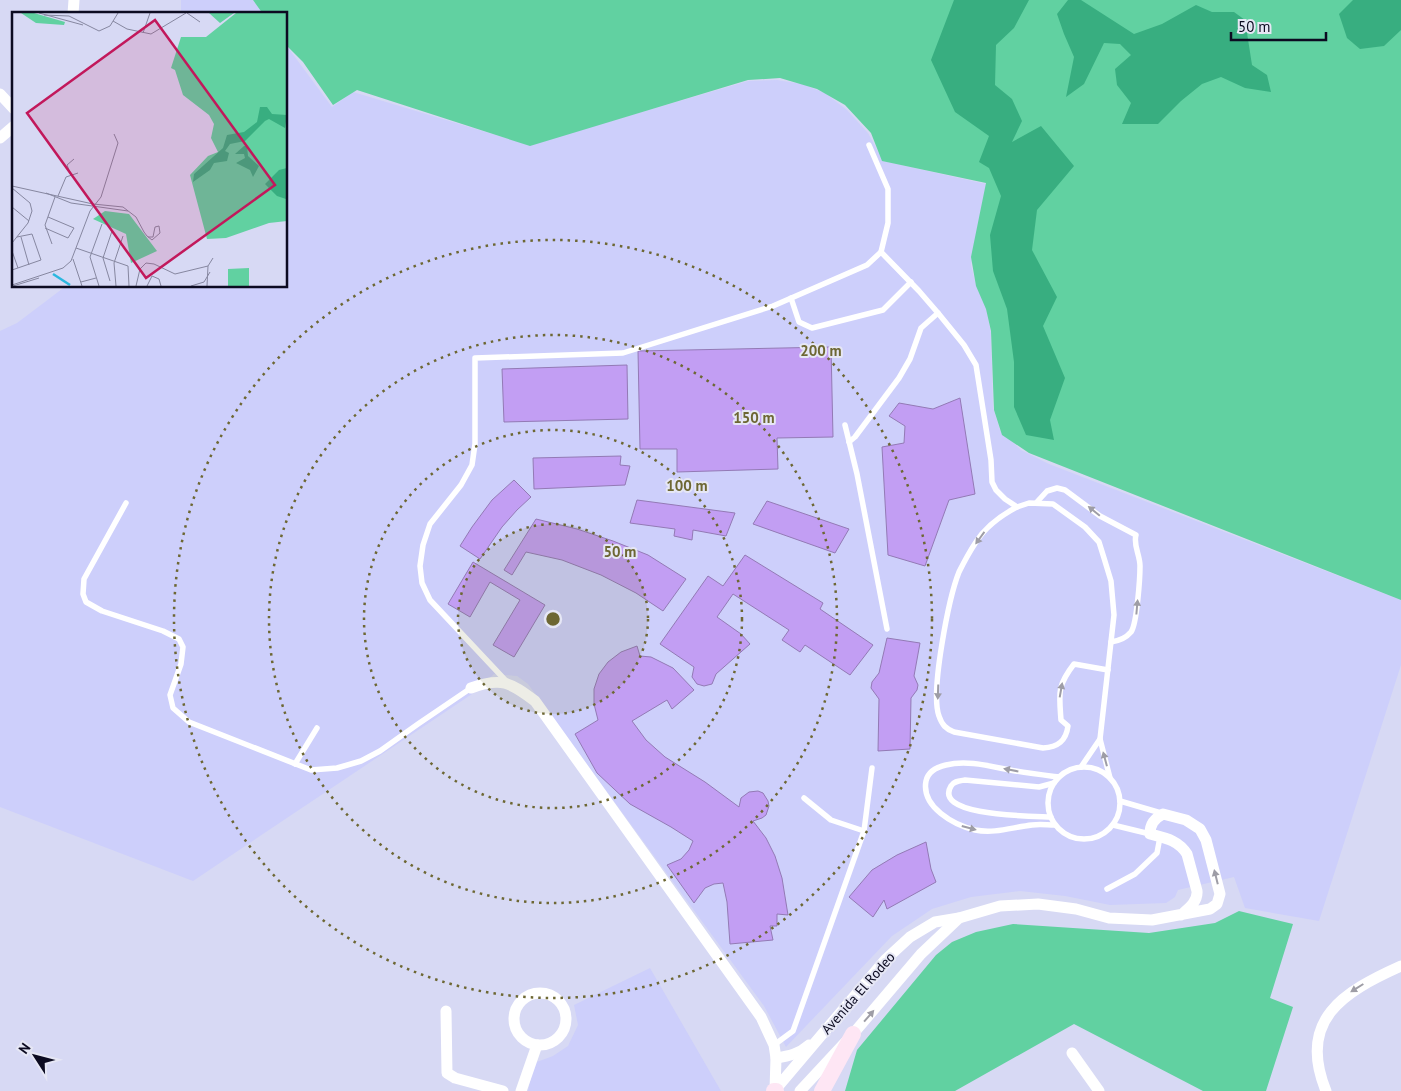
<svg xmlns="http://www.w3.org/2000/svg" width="1401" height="1091" font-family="'PT Sans',sans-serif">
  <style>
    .built { fill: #cdcffb }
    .green { fill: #61d1a1 }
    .forest { fill: #38ae80 }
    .building { fill: #c29ef3; stroke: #937ab5 }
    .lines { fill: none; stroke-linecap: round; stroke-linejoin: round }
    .lane { stroke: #fff; stroke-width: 5.5 }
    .street { stroke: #fff; stroke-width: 11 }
    .secondary { stroke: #fee6f4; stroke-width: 16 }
    .oneway { fill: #9e9da6 }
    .ring { fill: none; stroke: #6d6733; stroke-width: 2.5; stroke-dasharray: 2.5 5 }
    .labels { text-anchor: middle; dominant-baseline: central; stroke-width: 4; stroke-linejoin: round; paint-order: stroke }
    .street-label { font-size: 14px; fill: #0c0b21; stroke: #e6e7f5 }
    .inset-river { fill: none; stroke: #2bb7df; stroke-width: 2.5 }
    .inset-road { fill: none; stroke: #8687a0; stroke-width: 1 }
    .view { fill: #c2185b; fill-opacity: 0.15; stroke: #c2185b; stroke-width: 2.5 }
    .inset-edge { fill: none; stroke: #0c0b21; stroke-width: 2.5 }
    .centre { fill: #6d6733; stroke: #e6e7f5; stroke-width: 2.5 }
    .ring-label { font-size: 15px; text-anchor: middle; font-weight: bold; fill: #6d6733; stroke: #e6e7f5; stroke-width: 4; stroke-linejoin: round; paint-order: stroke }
  </style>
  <rect width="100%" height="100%" fill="#d7d9f4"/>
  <g class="built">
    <polygon points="181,0 253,0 263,14 181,14"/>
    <polygon points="286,45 332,107 353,92 529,145 748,81 777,80 802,84 825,93 847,110 868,133 883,161 986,184 971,265 976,285 986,307 991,333 993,408 1000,430 1021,450 1049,464 1401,600 1401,665 1319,921 1245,908 1234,877 1178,890 1175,897 1166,903 1110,905 1065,896 1020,891 971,897 932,909 892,936 786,1047 764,1006 528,684 517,676 494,674 478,690 193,881 0,807 0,331 17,323 66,286 286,286"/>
    <polygon points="650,968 721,1091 528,1091 534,1063 553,1056 568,1046 578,1025 574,1005"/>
  </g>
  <g class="green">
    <polygon points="253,0 1401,0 1401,600 1029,453 1002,435 994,410 991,331 986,309 976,286 971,257 986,183 882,161 871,133 845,105 817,89 780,78 748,80 530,146 357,90 333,105 303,62 286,45 286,14 263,14"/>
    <polygon points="1239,911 1293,924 1270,998 1293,1007 1266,1091 1203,1091 1074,1024 955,1091 845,1091 857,1050 936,955 952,942 976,932 1013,924 1149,933 1215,923"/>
  </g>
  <g class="forest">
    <polygon points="954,0 1029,0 1014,28 996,45 995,85 1012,99 1022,121 1012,142 1041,126 1074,166 1037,210 1032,250 1057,297 1043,326 1065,378 1050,420 1054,440 1026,435 1014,407 1014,362 1007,309 993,271 990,235 1001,196 989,168 979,162 989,136 955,112 931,60"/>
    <polygon points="1068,0 1081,0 1134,34 1162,24 1196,5 1212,12 1234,12 1245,20 1252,65 1267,75 1271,92 1245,88 1221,77 1202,84 1181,101 1158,124 1122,124 1131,103 1117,85 1115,69 1131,55 1120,44 1104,43 1084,84 1066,97 1074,57 1064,34 1057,14"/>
    <polygon points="1353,0 1401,0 1401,30 1384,46 1360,49 1347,38 1339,14"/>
  </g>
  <g class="building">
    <polygon points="831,347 833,437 777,438 778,469 677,472 677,449 640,449 638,351"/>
    <polygon points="627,365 628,419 504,422 502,369"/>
    <polygon points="960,398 975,494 949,500 925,566 888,555 882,447 904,443 905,426 889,416 899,403 933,409"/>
    <polygon points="621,456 620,465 630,466 625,485 534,489 533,458"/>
    <polygon points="514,480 531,497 517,510 502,527 480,559 460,546 472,527 492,500"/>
    <polygon points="637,500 735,513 726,536 693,530 692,540 674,536 675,529 630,523"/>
    <polygon points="767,501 849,529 835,553 753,524"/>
    <polygon points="536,519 577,529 613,541 648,555 686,579 663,611 636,593 601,575 562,560 526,552 512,575 504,570"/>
    <polygon points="745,555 823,603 820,609 873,645 850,675 805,645 800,652 782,640 789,630 733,594 717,617 741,634 750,644 716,674 712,684 704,686 697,684 692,677 694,667 660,644 708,576 723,586"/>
    <polygon points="473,562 545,605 514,657 493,645 520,600 490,582 470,617 448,604"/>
    <polygon points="887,638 920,643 914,676 918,685 917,690 911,698 910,749 878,751 879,699 871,688 872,682 879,673"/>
    <polygon points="637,646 640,656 651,657 673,668 694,690 672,709 667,700 632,721 646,740 665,757 705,782 739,807 741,798 749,792 758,791 763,793 768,801 769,806 766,815 762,818 753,821 766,838 775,856 782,878 788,915 777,914 777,926 770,926 773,940 730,944 727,902 723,883 714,884 705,888 694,903 667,865 681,859 689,850 693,841 671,827 630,804 597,773 575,734 598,720 594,704 594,689 599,674 608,662 621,652"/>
    <polygon points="926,842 931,869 936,882 887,909 884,900 873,917 849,897 872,870 897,855"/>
  </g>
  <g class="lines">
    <g class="lane">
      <polyline points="881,252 919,291 938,313 964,345 976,365 991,460 992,482 996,490 1005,499 1017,507 1029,503 1053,504 1085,527 1099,542 1104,558 1111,581 1114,615 1100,739 1110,778"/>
      <polyline points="791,298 799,322 812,328 883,310 911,282"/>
      <polyline points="845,425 857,474 887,629"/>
      <polyline points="849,442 855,437 899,378 910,359 921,328 938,313"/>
      <polyline points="126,503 84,579 83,594 86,602 102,611 163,631 179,639 183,647 181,664 170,695 173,708 189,722 311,770 337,768 361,761 380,751 418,724 471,688"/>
      <path d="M1036,503L1047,491L1057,488L1065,490L1100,516L1136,535C1133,545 1140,555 1140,566C1140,577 1137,624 1131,632C1126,638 1118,641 1111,642"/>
      <path d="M1017,507C1000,516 986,526 976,542C970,551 964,562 959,572C949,597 930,692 939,716C942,725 946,729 954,732L1043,748C1058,747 1066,741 1068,726L1061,720C1059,693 1057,686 1074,664L1108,670"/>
      <polyline points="507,682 430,600 422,583 420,566 423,545 430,524 461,485 472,465 475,444 475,358 623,353 773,306 867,265 881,252 888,223 888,189 869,145"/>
      <polyline points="295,764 317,728"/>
      <polyline points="1081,767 1100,739"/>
      <circle cx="1084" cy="803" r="36"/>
      <polyline points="1120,801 1161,813"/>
      <path d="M1051,817C1036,816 932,817 951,786C954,781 959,781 965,780L1039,787L1054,783"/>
      <path d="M1055,825C1047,825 1040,824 1032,825C1013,827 995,834 975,830C954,825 921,807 926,781C928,772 937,767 946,765C967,760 989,766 1010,770C1026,773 1043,775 1059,777"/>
      <polyline points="1113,825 1150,834"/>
      <polyline points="864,831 872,768"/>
      <polyline points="1107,889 1135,874 1157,853 1160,837"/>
      <polyline points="774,1045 793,1031 864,831 831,820 804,798"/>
    </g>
    <g class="street">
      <polyline points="73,14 74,0"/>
      <polyline points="0,94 14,109"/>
      <polyline points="0,138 14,126"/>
      <path d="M471,688C501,677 510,682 535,701L761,1017L774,1045L776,1058L775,1090"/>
      <circle cx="540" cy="1019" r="26"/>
      <polyline points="446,1011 447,1073 455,1078 503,1091"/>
      <polyline points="1072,1053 1099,1091"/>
      <path d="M776,1058C789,1056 799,1054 809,1045"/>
      <path d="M775,1090L885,960L910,937L935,922L959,918L1000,906L1038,904L1076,909L1109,918L1152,920L1210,909L1217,904L1220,894L1206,840L1200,829L1186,820L1163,814C1154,819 1150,824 1150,834C1165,838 1178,840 1187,854L1197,891C1198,902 1188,909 1181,915"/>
      <polyline points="521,1091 537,1045"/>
      <polyline points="800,1091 853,1034 921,954 959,918"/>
      <path d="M1326,1091C1297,1020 1343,992 1401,966"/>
    </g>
    <g class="secondary">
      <polyline points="774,1091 776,1091"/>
      <polyline points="822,1091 853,1034"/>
    </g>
  </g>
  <defs><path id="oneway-solid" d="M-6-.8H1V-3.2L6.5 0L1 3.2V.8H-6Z" transform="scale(1.25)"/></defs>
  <g class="oneway">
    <use href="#oneway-solid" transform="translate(1094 511) rotate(-141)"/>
    <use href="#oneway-solid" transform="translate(980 538) rotate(126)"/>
    <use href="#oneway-solid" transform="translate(1137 607) rotate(-85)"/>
    <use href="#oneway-solid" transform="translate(1061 690) rotate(-80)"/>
    <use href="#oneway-solid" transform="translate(938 692) rotate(92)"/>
    <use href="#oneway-solid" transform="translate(1105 759) rotate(-105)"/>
    <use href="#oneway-solid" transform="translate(1011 770) rotate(-169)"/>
    <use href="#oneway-solid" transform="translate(969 828) rotate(15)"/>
    <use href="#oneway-solid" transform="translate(1216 877) rotate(-104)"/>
    <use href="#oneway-solid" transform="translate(1357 988) rotate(148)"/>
    <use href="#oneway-solid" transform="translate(869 1016) rotate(-49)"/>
  </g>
  <circle cx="553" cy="619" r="95" fill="#6d6733" fill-opacity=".12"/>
  <g class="ring">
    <circle cx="553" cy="619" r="95"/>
    <circle cx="553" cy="619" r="189"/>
    <circle cx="553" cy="619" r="284"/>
    <circle cx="553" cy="619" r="379"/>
  </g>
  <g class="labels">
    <g class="street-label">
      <text transform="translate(858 993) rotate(-49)">Avenida El Rodeo</text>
    </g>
  </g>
  <g transform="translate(12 12)">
    <rect width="275" height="275" fill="#d7d9f4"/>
    <path d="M9,1H22L53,10L52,13L24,11ZM197,1H222L208,11ZM224,1H275V209L257,211L214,226L195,227L178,163L196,144L206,140L199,126L202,112L197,103L171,83L163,58L159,56L169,25H194ZM93,199L117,202L145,239L119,251L114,222L81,207ZM237,256V274H216V257Z" fill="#61d1a1"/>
    <path d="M248,95H255L260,102L275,103L273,116L257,107L253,109L233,129L218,132L213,139L217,141L215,149L202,151L198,158L181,170L182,162L211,136L215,123L232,120L245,110ZM232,134H235L236,144L247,154L241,165L238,158L224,151L233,146L232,142H223ZM275,156V187H274L265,184L253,172L267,158Z" fill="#38ae80"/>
    <path class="inset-river" d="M41,262L58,273"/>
    <path class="inset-road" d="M27,1L71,13M175,1L188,10M32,3L57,4L87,19L98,14L106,1M101,9L115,17L139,22L174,1M131,21L138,1M59,163L55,153L62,147M0,174L81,192L111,195L124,205L132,220L135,224L140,228L148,221L147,214L143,215L141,225H136M0,176L18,191L20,199L16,211L0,231M34,181L59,191L116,199M46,184L54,165L66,161M0,195L17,209M33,216L56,226L62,216L36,205M9,225L17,253M40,232L33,213L43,185M64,236L116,254L117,274M0,239L6,256M61,247L70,274M0,258L29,248L20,222L5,225M98,269L91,246L100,219M69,270L84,266M0,273L51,256L59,249L78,199L89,185L106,131L102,122M1,274L27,266M87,274L78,245L90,212M104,274L102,251L111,224M124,274L128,257L134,251L142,252L163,262L196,254L201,246M135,274L140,264L147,267L149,274M179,274L192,270L198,260M195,274L196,254"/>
    <path class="view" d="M143,8L263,173L134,266L15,101Z"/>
    <rect width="275" height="275" class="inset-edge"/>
  </g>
  <circle cx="553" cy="619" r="8" class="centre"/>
  <g class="ring-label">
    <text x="821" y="356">200 m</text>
    <text x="754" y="423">150 m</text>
    <text x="687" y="491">100 m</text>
    <text x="620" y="557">50 m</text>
  </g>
  <g transform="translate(35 1056) rotate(306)" stroke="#e6e7f5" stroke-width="4" paint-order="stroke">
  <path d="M0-4L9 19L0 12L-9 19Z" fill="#0c0b21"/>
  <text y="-8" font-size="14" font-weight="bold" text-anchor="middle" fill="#0c0b21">N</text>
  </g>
  <path d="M1231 32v8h95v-8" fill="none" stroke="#0c0b21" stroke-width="2.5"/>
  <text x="1238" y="32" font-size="15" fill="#0c0b21" stroke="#e6e7f5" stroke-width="4" paint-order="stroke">50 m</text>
</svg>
